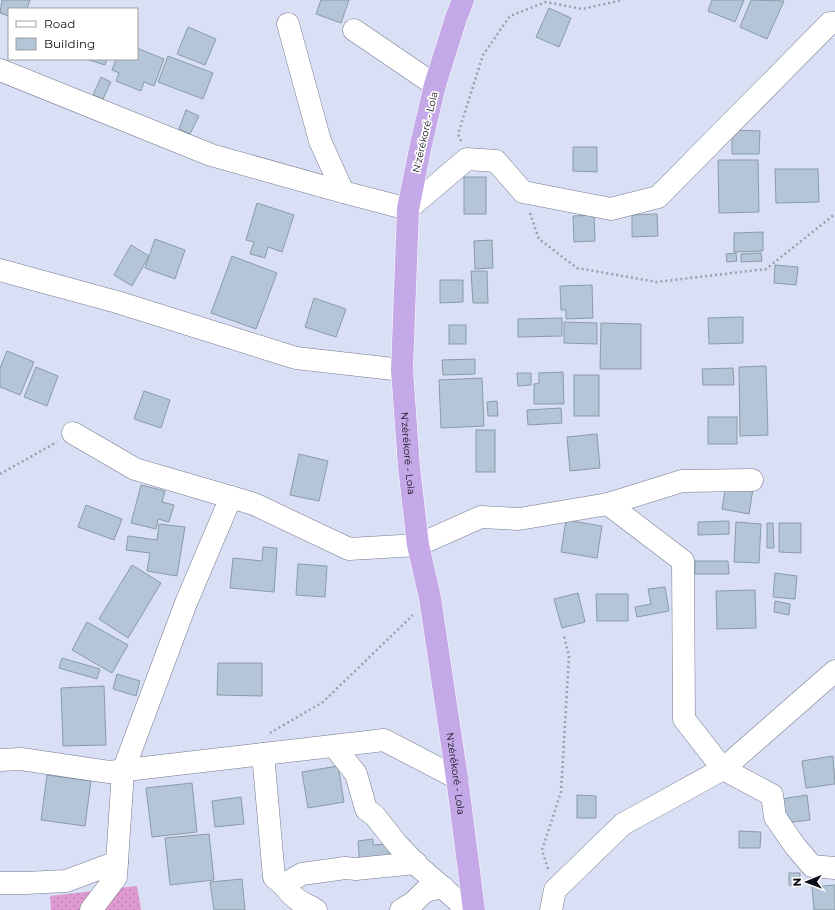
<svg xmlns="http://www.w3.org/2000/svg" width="835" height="910" font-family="Montserrat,sans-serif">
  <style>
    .grass { fill: url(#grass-dots) }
    .building { fill: #b3c5d6; stroke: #899bab }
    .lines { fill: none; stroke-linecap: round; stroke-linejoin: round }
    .minor-casing { stroke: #767a8e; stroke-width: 23 }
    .highway-casing { stroke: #fff; stroke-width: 23 }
    .path { stroke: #9a9eb0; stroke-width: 2.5; stroke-dasharray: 2 3; stroke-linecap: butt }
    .minor { stroke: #fff; stroke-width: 22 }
    .highway { stroke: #c4a8e8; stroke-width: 22 }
    .labels { text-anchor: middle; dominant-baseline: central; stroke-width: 3.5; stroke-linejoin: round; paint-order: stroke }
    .street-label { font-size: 10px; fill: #0d0e15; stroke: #fff }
  </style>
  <defs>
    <pattern id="grass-dots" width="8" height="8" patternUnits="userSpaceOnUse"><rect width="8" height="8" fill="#de99d1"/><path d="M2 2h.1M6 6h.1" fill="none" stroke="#bd83b3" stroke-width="1.8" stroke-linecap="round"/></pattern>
  </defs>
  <rect width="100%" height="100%" fill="#d9dff5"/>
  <polygon class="grass" points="137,886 141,910 51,910 50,896"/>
  <g class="building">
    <polygon points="2,0 30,0 27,9 9,9 9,16 0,13"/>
    <polygon points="321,0 349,0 341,23 316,14"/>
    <polygon points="712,0 744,0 735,22 708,11"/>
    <polygon points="751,0 784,1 767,39 740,27"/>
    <polygon points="549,8 571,18 559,47 536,37"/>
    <polygon points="188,27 216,39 205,65 177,54"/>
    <polygon points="137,48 164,59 154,86 144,82 141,91 116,81 119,73 112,70 116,59 137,59"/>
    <polygon points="168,56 213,73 203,99 158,82"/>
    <polygon points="86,59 107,59 105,65"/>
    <polygon points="101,77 111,82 103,99 93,95"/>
    <polygon points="186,110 199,116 190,134 179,129"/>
    <polygon points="732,130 760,131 759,154 732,154"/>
    <polygon points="573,147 597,147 597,172 573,171"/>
    <polygon points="718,160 758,160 759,212 719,213"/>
    <polygon points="775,169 818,169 819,202 776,203"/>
    <rect x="464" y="177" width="22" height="37"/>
    <polygon points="257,203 294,215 282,252 268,247 265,258 250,254 254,242 246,240"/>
    <polygon points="657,214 658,236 632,237 632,215"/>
    <polygon points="594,215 595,241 574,242 573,216"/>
    <polygon points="763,232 763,251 734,252 734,233"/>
    <polygon points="155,239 185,250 175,279 145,268"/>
    <polygon points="492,240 493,268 475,269 474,241"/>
    <polygon points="131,245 149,256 132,286 114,275"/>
    <polygon points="736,253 737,261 727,262 726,254"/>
    <polygon points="761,253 762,261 741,262 741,254"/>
    <polygon points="232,256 277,273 256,329 211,313"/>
    <polygon points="775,265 798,267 796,285 774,283"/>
    <polygon points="471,271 487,271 488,303 473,303"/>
    <polygon points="440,280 463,280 463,302 440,303"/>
    <polygon points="592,285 593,318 566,319 566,310 561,310 560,286"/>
    <polygon points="314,298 346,309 336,337 305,327"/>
    <polygon points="743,317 743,343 709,344 708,318"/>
    <polygon points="562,318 562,336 518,337 518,319"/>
    <polygon points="564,322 597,323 597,344 564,343"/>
    <polygon points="601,323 641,324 641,369 600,369"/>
    <rect x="449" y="325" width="17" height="19"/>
    <polygon points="7,351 34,362 20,395 0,387 0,368"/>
    <polygon points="475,359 475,374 443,375 442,360"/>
    <polygon points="766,366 768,435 740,436 739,367"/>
    <polygon points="36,367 58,376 47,406 24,397"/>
    <polygon points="733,368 734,385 703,385 702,369"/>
    <polygon points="563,372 564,404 534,404 534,384 539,383 539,373"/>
    <polygon points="517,373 531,373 531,385 518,386"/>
    <rect x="574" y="375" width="25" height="41"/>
    <polygon points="482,378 484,426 441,428 439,380"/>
    <polygon points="144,391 170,400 161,428 134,419"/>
    <polygon points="497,401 498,416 488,416 487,402"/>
    <polygon points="561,408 562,423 528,425 527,410"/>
    <rect x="708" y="417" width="29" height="27"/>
    <rect x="476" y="430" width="19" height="42"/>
    <polygon points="597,434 600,468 570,471 567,437"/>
    <polygon points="299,454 328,461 319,501 290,495"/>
    <polygon points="141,485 165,491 162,502 174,505 169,522 158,519 156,529 131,523"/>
    <polygon points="726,485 753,489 749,514 722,509"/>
    <polygon points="86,505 122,519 114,540 78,527"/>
    <polygon points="566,520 602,526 597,558 561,552"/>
    <polygon points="729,521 729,534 698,535 698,522"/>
    <polygon points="736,522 761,524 759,563 734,562"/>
    <polygon points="767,523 773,523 774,548 767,548"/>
    <polygon points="779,523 801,523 801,553 779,552"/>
    <polygon points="159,524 185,527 177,576 147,571 150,553 126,550 128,536 157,540"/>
    <polygon points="263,547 277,548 274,592 230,588 233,558 262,561"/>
    <polygon points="695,561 728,561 729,574 695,574"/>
    <polygon points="298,564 327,566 325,597 296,595"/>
    <polygon points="132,565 161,583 128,638 99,619"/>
    <polygon points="775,573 797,576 795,599 773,597"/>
    <polygon points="665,587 669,611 637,617 635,607 651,604 648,589"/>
    <polygon points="755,590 756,628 717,629 716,591"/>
    <polygon points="578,593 585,622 562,628 554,599"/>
    <polygon points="596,594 628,594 628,621 597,621"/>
    <polygon points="775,601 790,604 789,615 774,612"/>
    <polygon points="87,622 128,645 112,673 72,650"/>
    <polygon points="62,658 100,669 97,679 59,668"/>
    <polygon points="218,663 262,663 262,696 217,695"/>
    <polygon points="117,674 140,681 136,696 113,689"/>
    <polygon points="104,686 106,745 63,746 61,688"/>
    <polygon points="833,756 835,784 806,788 802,761"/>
    <polygon points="338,766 344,802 308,808 302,772"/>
    <polygon points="47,775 91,781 85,826 41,820"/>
    <polygon points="192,783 197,832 152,837 146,788"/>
    <polygon points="577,795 596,796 596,818 577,818"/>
    <polygon points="807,795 810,820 784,823 781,799"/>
    <polygon points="241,797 244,824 215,827 212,801"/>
    <polygon points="739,831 761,832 760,848 739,848"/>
    <polygon points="209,834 214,880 170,885 165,838"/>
    <polygon points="373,839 373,845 388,844 390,865 360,867 358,841"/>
    <polygon points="789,873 800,873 800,886 789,885"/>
    <polygon points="242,879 245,910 214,910 210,882"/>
    <polygon points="835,885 835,910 814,910 812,887"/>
  </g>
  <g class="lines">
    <g class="minor-casing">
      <g id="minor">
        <polyline points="288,24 320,141 343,192"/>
        <polyline points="354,30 435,85"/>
        <polyline points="0,70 211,155 343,192 408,209 467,159 496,161 523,192 611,209 658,197 830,23 835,23"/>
        <polyline points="0,270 117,302 296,358 402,370"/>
        <polyline points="73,433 135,469 254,504 349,549 418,545 481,517 519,519 608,504 683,561 684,719 723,769 772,795 775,817 795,846 812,866 835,868"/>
        <polyline points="608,504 682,481 752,480"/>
        <polyline points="334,746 356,774 366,809 375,816 397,844 419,867 458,901 464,910"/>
        <polyline points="263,754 274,877 283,885"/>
        <polyline points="0,760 21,759 109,772 384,740 457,778"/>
        <polyline points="0,883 26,883 66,881 117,862"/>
        <polyline points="91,910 116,877 123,771 186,603 231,497"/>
        <path d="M316,910C311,906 306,905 301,902C294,898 288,891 283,885L302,874L345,868L356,869L416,863"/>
        <polyline points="401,910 414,902 425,891 443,887"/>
        <polyline points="551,910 555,890 623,824 723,769 835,671"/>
      </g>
    </g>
    <g class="highway-casing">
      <g id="highway">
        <path id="s1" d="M463,0L456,18L435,85L420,149L408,209L402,370L409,467L418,545L430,598L457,778L474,910"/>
      </g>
    </g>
    <g class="path">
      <polyline points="461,141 458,134 483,55 510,16 546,2 582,9 623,0"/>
      <polyline points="530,213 539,239 577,268 657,282 766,269 835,214"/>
      <polyline points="0,474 57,442"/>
      <polyline points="270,733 323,702 413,615"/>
      <polyline points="548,869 542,850 561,792 569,656 564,636"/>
    </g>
    <use href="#minor" class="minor"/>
    <use href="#highway" class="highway"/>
  </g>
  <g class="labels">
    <g class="street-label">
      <text transform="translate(425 132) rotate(-77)">N'zérékoré - Lola</text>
      <text stroke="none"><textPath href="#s1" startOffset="461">N'zérékoré - Lola</textPath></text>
      <text stroke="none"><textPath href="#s1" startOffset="785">N'zérékoré - Lola</textPath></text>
    </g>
  </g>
  <rect x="8" y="8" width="130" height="52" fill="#ffffff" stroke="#9e9fa1"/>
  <rect x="16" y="21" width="20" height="6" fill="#ffffff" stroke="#9e9fa1"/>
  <text x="44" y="28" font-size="12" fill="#0d0e15">Road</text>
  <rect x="16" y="38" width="20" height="12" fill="#b3c5d6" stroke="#9e9fa1"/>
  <text x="44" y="48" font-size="12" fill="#0d0e15">Building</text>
  <g transform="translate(807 882) rotate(269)" stroke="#ffffff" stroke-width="3" paint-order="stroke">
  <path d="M0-3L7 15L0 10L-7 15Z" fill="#0d0e15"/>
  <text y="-6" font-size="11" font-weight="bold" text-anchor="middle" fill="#0d0e15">N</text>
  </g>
</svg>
